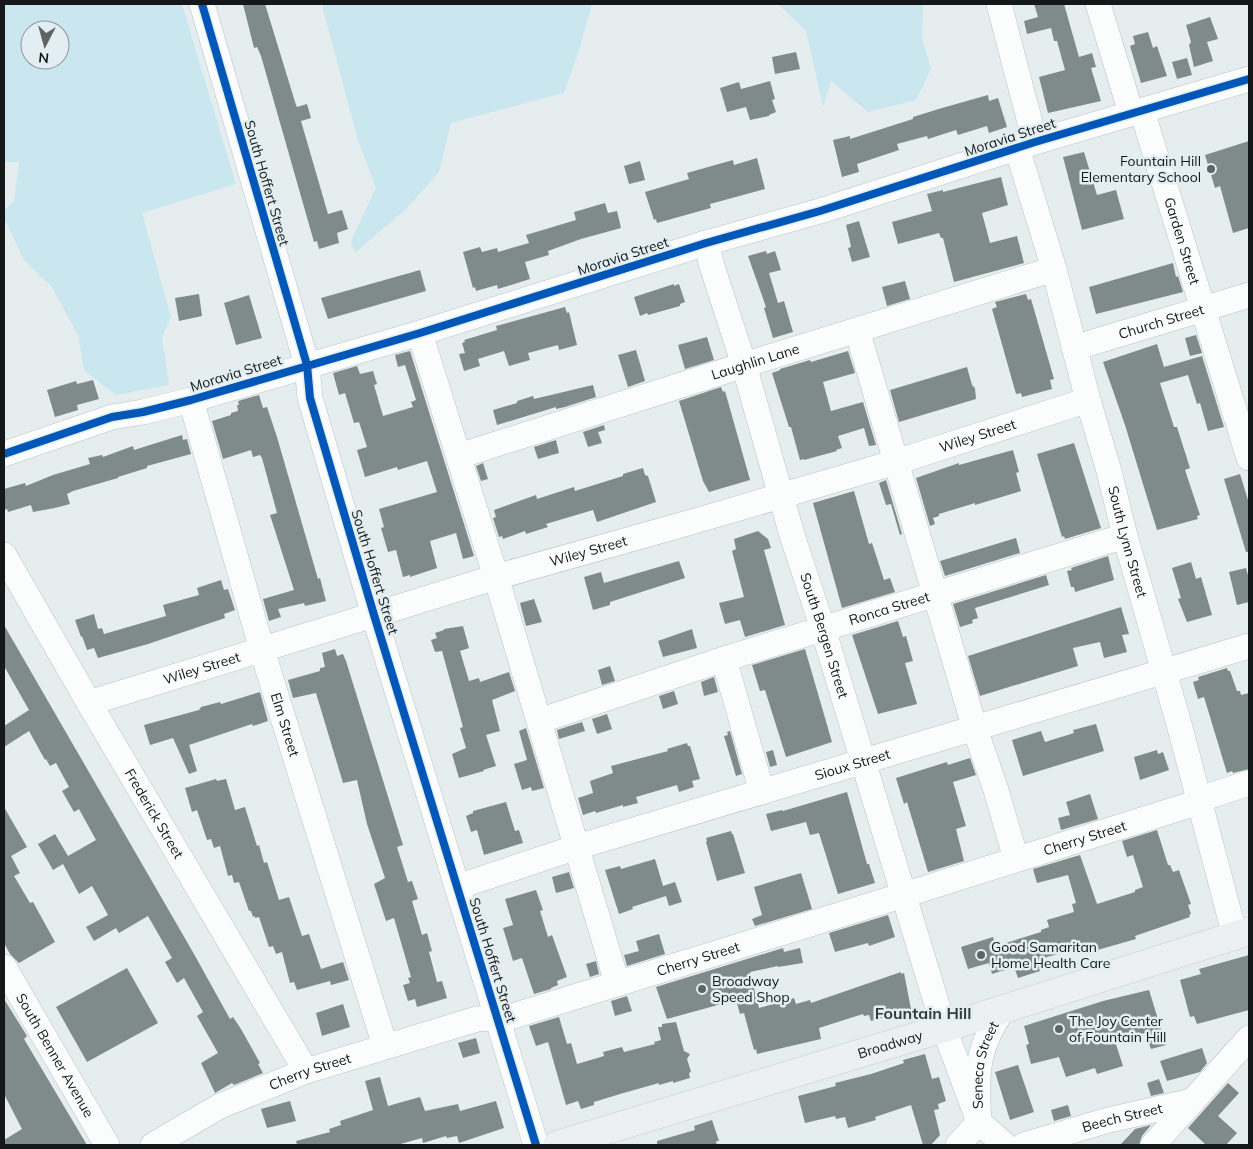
<svg xmlns="http://www.w3.org/2000/svg" width="1253" height="1149" font-family="Mulish,sans-serif">
  <style>
    .green { fill: #cae7f0; fill-rule: evenodd }
    .building { fill: #7f8b8b }
    .lines { fill: none; stroke-linecap: round; stroke-linejoin: round }
    .minor-casing { stroke: #bcc1c2; stroke-width: 26 }
    .major-casing { stroke: #c7cacb; stroke-width: 29 }
    .minor { stroke: #fbfcfc; stroke-width: 25 }
    .major { stroke: #ecf0f3; stroke-width: 28 }
    .cycleway-casing { stroke: #e3eef2; stroke-width: 11 }
    .cycleway { stroke: #0057b8; stroke-width: 8 }
    .poi-dot { fill: #5e6364; stroke: #e3eef2; stroke-width: 2 }
    .labels { text-anchor: middle; dominant-baseline: central; stroke-width: 5; stroke-linejoin: round; paint-order: stroke }
    .street-label { font-size: 14px; fill: #141819; stroke: #e3eef2 }
    .poi-label { font-size: 14px; fill: #141819; stroke: #e3eef2; text-anchor: start }
    .quarter-label { font-size: 16px; font-weight: bold; fill: #333c3f; stroke: #e3eef2 }
  </style>
  <rect width="100%" height="100%" fill="#e6edee"/>
  <g class="green">
    <path d="M4,4H182L236,184L142,213L171,317L162,338L169,385L116,395L84,370L78,335L52,287L24,260L4,218V210L14,201L19,162H4ZM30,30H60V60H30Z"/>
    <polygon points="323,4 592,4 579,51 564,93 451,123 439,172 407,208 355,253 351,241 376,188 358,140 323,10"/>
    <polygon points="778,4 923,4 922,38 931,69 916,100 868,112 831,81 823,107 806,31"/>
  </g>
  <g class="building">
    <polygon points="243,4 265,4 296,105 297,107 307,104 311,118 301,121 328,214 342,210 348,229 337,233 339,243 319,249 317,241 314,242 261,56 257,47 254,48"/>
    <polygon points="1034,4 1064,4 1079,57 1092,53 1096,67 1091,68 1101,101 1048,113 1039,77 1065,70 1057,41 1054,41 1051,28 1027,34 1024,21 1038,17"/>
    <polygon points="1210,17 1218,39 1207,42 1213,61 1194,67 1189,45 1191,42 1186,25"/>
    <polygon points="1148,32 1153,48 1157,46 1167,76 1141,83 1130,46 1135,44 1133,36"/>
    <polygon points="796,52 800,69 775,74 772,57"/>
    <polygon points="1187,58 1192,75 1177,79 1172,62"/>
    <polygon points="770,81 775,99 772,100 776,112 769,115 769,116 750,120 746,107 727,112 720,88 739,82 741,89"/>
    <polygon points="988,95 989,101 998,98 1007,127 989,133 987,126 958,135 956,130 928,139 927,136 897,144 899,150 857,164 859,172 842,177 833,140 850,136 850,139 913,119 913,117 942,108"/>
    <polygon points="1249,141 1249,228 1233,233 1220,186 1215,188 1205,155"/>
    <polygon points="1084,152 1097,195 1116,190 1124,219 1082,230 1063,157"/>
    <polygon points="757,158 765,189 710,204 711,208 657,223 656,219 654,220 645,192 689,179 687,173 733,160 734,165"/>
    <polygon points="640,161 645,180 629,184 624,166"/>
    <polygon points="1001,177 1008,205 982,213 990,243 1017,236 1024,263 954,282 943,238 941,238 939,233 898,244 892,222 932,211 927,194 943,190 943,192"/>
    <polygon points="605,203 608,213 617,211 621,228 581,239 548,251 549,255 525,262 530,279 498,289 497,285 476,291 475,287 473,288 463,252 480,247 482,252 497,248 498,252 529,243 526,235 576,220 574,212"/>
    <polygon points="859,221 870,257 852,262 848,248 851,247 850,242 846,225"/>
    <polygon points="766,251 767,254 775,251 781,270 769,273 778,303 784,301 793,332 773,338 764,308 766,307 748,256"/>
    <polygon points="1173,263 1176,277 1178,276 1183,292 1096,314 1089,287"/>
    <polygon points="420,270 426,291 328,319 321,298"/>
    <polygon points="905,281 910,299 887,306 882,287"/>
    <polygon points="674,284 674,286 679,284 685,302 680,304 680,306 648,315 647,313 640,316 634,297"/>
    <polygon points="199,294 202,316 179,321 175,298"/>
    <polygon points="1026,294 1028,300 1031,299 1054,379 1050,380 1052,389 1022,397 1021,393 1016,394 992,309 997,307 995,302"/>
    <polygon points="249,295 262,338 236,345 224,303"/>
    <polygon points="565,307 567,313 569,312 577,345 559,350 558,345 528,353 530,360 509,366 504,351 478,359 480,366 464,371 459,354 465,353 462,343 465,342 464,340 497,330 496,326"/>
    <polygon points="1196,335 1202,353 1190,356 1185,338"/>
    <polygon points="707,337 714,360 685,369 678,345"/>
    <polygon points="1157,344 1164,367 1202,356 1224,427 1208,431 1200,403 1197,404 1188,375 1160,383 1174,427 1177,427 1190,468 1185,470 1200,515 1197,516 1198,519 1157,530 1125,425 1103,362"/>
    <polygon points="636,350 645,381 628,387 618,355"/>
    <polygon points="410,351 474,556 463,559 456,533 430,541 437,568 410,577 410,575 403,577 396,550 388,552 381,528 384,527 379,509 437,492 427,461 398,470 397,467 365,477 357,450 367,447 359,422 354,423 345,393 339,395 333,373 357,366 360,374 373,371 377,384 374,385 383,416 413,407 411,402 416,400 405,365 398,367 395,355"/>
    <polygon points="848,351 855,373 823,382 831,411 863,402 876,445 869,446 864,428 838,436 842,448 836,450 837,451 804,460 804,459 800,460 791,427 789,427 772,373 780,370 780,369 810,360 811,362"/>
    <polygon points="967,367 972,385 975,388 976,399 899,422 890,390"/>
    <polygon points="93,380 99,399 77,405 78,410 55,417 47,390 76,381 77,384"/>
    <polygon points="593,385 596,397 565,407 556,409 556,407 497,425 493,410 517,403 517,401 533,396 534,399"/>
    <polygon points="721,387 723,392 725,391 750,480 709,492 703,481 679,401"/>
    <polygon points="259,395 263,408 267,407 277,437 318,579 320,578 326,601 305,606 304,603 278,609 281,617 269,621 263,599 294,590 270,515 277,513 262,458 260,455 253,457 251,450 223,459 212,421 231,415 231,413 238,411 237,405 239,405 238,401"/>
    <polygon points="604,425 605,430 598,432 602,443 588,447 583,432"/>
    <polygon points="182,435 183,440 187,439 191,454 147,466 147,468 118,477 118,478 73,491 67,494 70,504 55,508 33,512 31,505 8,512 7,509 4,510 4,489 25,483 26,486 53,475 90,464 88,458 102,455 103,457 133,446 134,450"/>
    <polygon points="556,440 559,453 538,459 534,447"/>
    <polygon points="1074,443 1101,528 1065,539 1064,536 1062,537 1037,454"/>
    <polygon points="1013,450 1019,472 1016,473 1021,491 975,505 975,503 939,514 939,516 933,518 935,524 930,526 916,478 959,463 959,465"/>
    <polygon points="483,463 488,479 481,481 476,466"/>
    <polygon points="643,468 645,475 648,476 656,502 597,522 593,510 546,524 548,527 526,534 525,531 503,539 502,536 499,537 493,518 496,517 494,510 536,495 537,499 574,487 575,491 623,476 623,474"/>
    <polygon points="1240,474 1249,503 1249,552 1246,552 1224,479"/>
    <polygon points="886,480 902,534 900,535 891,504 886,505 879,483"/>
    <polygon points="854,491 869,544 872,543 884,580 890,578 895,592 842,608 813,503"/>
    <polygon points="758,531 768,539 771,548 764,550 785,625 745,637 740,620 725,624 719,603 744,597 732,551 736,549 734,539"/>
    <polygon points="1016,538 1020,553 945,576 940,561"/>
    <polygon points="1108,556 1114,580 1075,592 1074,587 1071,587 1067,571 1072,570 1071,568"/>
    <polygon points="679,561 685,578 610,602 610,605 593,610 584,577 601,572 604,583"/>
    <polygon points="1191,562 1196,579 1201,577 1212,615 1187,622 1178,599 1181,598 1172,568"/>
    <polygon points="1246,568 1249,579 1249,602 1237,605 1229,572"/>
    <polygon points="1046,575 1049,585 975,608 978,618 972,620 973,623 960,627 953,604"/>
    <polygon points="221,580 224,590 228,589 235,610 224,614 225,618 148,644 98,658 94,648 87,650 82,636 81,637 75,620 94,614 98,629 102,628 104,634 166,616 163,605 199,595 197,588"/>
    <polygon points="534,599 542,622 526,626 520,603"/>
    <polygon points="1121,607 1129,634 1122,635 1127,652 1104,658 1100,642 1073,648 1078,666 980,696 968,656"/>
    <polygon points="898,621 903,637 906,636 913,661 905,663 917,704 878,714 852,635"/>
    <polygon points="4,625 194,954 230,1019 233,1017 241,1029 260,1063 258,1064 263,1073 234,1085 232,1083 215,1093 201,1063 218,1053 197,1016 203,1012 184,978 177,983 165,962 172,958 148,916 119,933 116,928 94,941 86,927 108,915 92,886 79,894 63,864 53,870 38,844 55,834 68,856 96,840 79,809 74,812 62,791 69,787 56,763 50,766 46,759 45,760 29,731 4,747 4,726 29,710 4,666"/>
    <polygon points="463,626 469,648 460,651 469,681 479,678 480,682 509,672 515,691 492,700 500,731 486,735 496,766 483,770 484,771 459,778 452,754 466,748 460,728 463,727 442,651 435,652 431,640 437,638 435,633 444,630 444,629"/>
    <polygon points="692,629 697,648 663,657 658,641"/>
    <polygon points="335,649 337,656 343,654 346,661 403,845 397,847 408,882 412,881 418,899 412,901 422,935 427,933 432,951 429,952 437,982 442,981 447,998 417,1007 415,999 408,1001 403,985 410,983 408,978 411,977 394,918 386,921 374,884 385,878 367,824 357,780 343,783 316,693 293,698 288,680 320,671 320,668 325,667 322,653"/>
    <polygon points="805,649 832,742 786,757 765,690 760,691 752,665"/>
    <polygon points="610,666 615,681 602,685 598,670"/>
    <polygon points="1227,668 1228,671 1230,671 1237,691 1240,691 1241,695 1249,693 1249,769 1233,773 1232,771 1227,773 1204,697 1198,699 1193,682 1199,680 1198,677"/>
    <polygon points="714,677 718,692 704,696 701,682"/>
    <polygon points="674,691 678,704 663,709 659,696"/>
    <polygon points="260,692 268,721 253,726 252,724 189,745 197,771 189,774 173,738 150,745 144,725 199,710 201,707 220,702 221,704"/>
    <polygon points="607,714 612,729 597,734 592,719"/>
    <polygon points="582,722 585,731 559,739 557,730"/>
    <polygon points="1096,724 1104,751 1023,776 1012,740 1041,731 1045,742 1074,733 1073,730"/>
    <polygon points="526,728 544,788 532,791 531,787 522,790 514,764 527,760 519,731"/>
    <polygon points="730,731 742,774 736,776 724,736 728,735 727,732"/>
    <polygon points="687,743 688,746 690,746 700,779 692,781 694,787 679,792 677,785 636,797 638,803 623,807 623,805 596,813 595,811 583,815 578,798 593,793 590,781 613,773 611,766 668,751 667,749"/>
    <polygon points="773,750 777,765 770,767 766,752"/>
    <polygon points="1157,750 1158,754 1163,752 1169,770 1140,780 1134,757"/>
    <polygon points="970,758 976,775 953,782 966,826 956,829 964,861 928,872 907,802 904,804 896,778 947,762 948,765"/>
    <polygon points="216,779 217,781 226,779 235,810 245,807 257,846 259,845 264,863 267,862 279,900 289,897 302,936 309,934 321,969 343,962 349,980 331,985 330,981 297,990 294,982 290,983 282,952 276,954 273,946 269,947 259,917 255,918 255,916 253,917 251,911 249,911 239,882 234,883 232,875 228,876 220,846 214,848 211,839 207,840 197,810 192,812 185,788"/>
    <polygon points="847,792 867,864 869,864 875,883 838,894 819,833 810,835 806,822 771,831 766,814 782,810 783,811"/>
    <polygon points="1090,794 1098,819 1061,830 1058,818 1070,815 1066,802"/>
    <polygon points="506,802 515,831 519,830 523,843 484,855 477,830 471,832 466,816 473,813 473,811"/>
    <polygon points="4,807 27,847 11,856 20,873 14,876 30,903 33,902 55,942 19,963 10,954 4,943"/>
    <polygon points="1157,830 1168,865 1170,865 1173,872 1179,870 1191,904 1188,905 1191,914 1189,915 1190,917 1135,936 1136,939 1087,953 1085,946 1037,960 1040,971 1018,978 1014,967 992,974 989,963 968,969 961,947 993,937 996,946 1041,932 1041,930 1049,927 1047,920 1074,912 1072,904 1076,903 1068,875 1037,883 1033,869 1080,855 1097,904 1135,892 1135,890 1143,887 1133,855 1127,857 1122,841"/>
    <polygon points="731,831 732,834 733,834 745,873 717,881 706,842 707,841 706,838"/>
    <polygon points="655,859 663,886 675,882 682,902 669,906 666,896 632,907 633,909 619,914 605,870 620,866 621,869"/>
    <polygon points="569,872 574,888 556,893 552,877"/>
    <polygon points="801,873 812,909 755,926 752,919 762,915 754,887"/>
    <polygon points="536,890 543,910 540,911 548,937 552,935 567,977 557,981 558,985 551,988 551,989 534,994 522,958 513,961 503,928 513,925 505,899"/>
    <polygon points="888,915 895,937 869,946 868,943 835,952 829,933"/>
    <polygon points="659,934 665,954 627,966 624,955 639,951 636,941"/>
    <polygon points="783,948 784,952 800,948 803,963 778,967 778,966 750,972 759,1008 794,998 796,1004 810,1000 811,1003 901,972 901,974 904,973 911,1009 871,1021 869,1015 864,1016 863,1014 819,1028 821,1039 757,1054 756,1049 754,1050 744,1013 740,1014 736,1000 667,1019 656,987"/>
    <polygon points="1249,955 1249,1010 1197,1024 1194,1016 1190,1017 1180,980 1201,974 1199,969"/>
    <polygon points="596,961 599,974 590,977 586,964"/>
    <polygon points="127,968 158,1023 87,1062 56,1007"/>
    <polygon points="1149,990 1166,1045 1151,1049 1145,1033 1115,1041 1123,1066 1097,1074 1095,1068 1066,1077 1059,1057 1031,1064 1026,1045 1029,1044 1024,1026 1103,1001"/>
    <polygon points="627,996 632,1011 615,1016 611,1001"/>
    <polygon points="4,999 27,1036 24,1039 87,1145 4,1145 4,1140 22,1129 4,1094"/>
    <polygon points="343,1004 350,1027 322,1036 316,1013"/>
    <polygon points="559,1017 567,1044 571,1043 577,1064 604,1056 603,1052 622,1047 624,1052 655,1044 654,1042 661,1040 658,1027 662,1027 662,1024 676,1022 684,1051 690,1054 687,1059 691,1072 689,1073 690,1078 673,1083 673,1081 659,1085 659,1083 620,1094 594,1102 594,1105 581,1109 578,1101 566,1105 548,1042 536,1046 529,1026"/>
    <polygon points="476,1038 480,1053 463,1058 458,1043"/>
    <polygon points="1202,1048 1207,1063 1200,1072 1167,1081 1160,1061"/>
    <polygon points="925,1054 932,1079 939,1077 946,1101 938,1104 939,1109 934,1110 940,1135 931,1145 923,1145 911,1105 875,1117 876,1120 848,1128 845,1117 836,1119 835,1116 805,1123 798,1096 836,1086 835,1083 871,1074 904,1063 903,1060"/>
    <polygon points="1018,1065 1034,1112 1010,1120 995,1072"/>
    <polygon points="380,1077 388,1106 420,1097 425,1111 458,1104 460,1111 496,1101 504,1128 459,1143 457,1136 447,1138 446,1136 423,1143 422,1138 397,1145 297,1145 296,1141 330,1132 329,1129 341,1125 340,1121 373,1110 365,1081"/>
    <polygon points="1159,1079 1164,1093 1151,1096 1147,1083"/>
    <polygon points="1228,1083 1239,1093 1218,1116 1237,1133 1226,1145 1206,1145 1188,1128"/>
    <polygon points="290,1101 296,1121 267,1128 261,1109"/>
    <polygon points="1068,1105 1071,1116 1054,1121 1051,1110"/>
    <polygon points="712,1120 719,1141 716,1141 717,1145 657,1145 657,1141 695,1130 694,1126"/>
    <polygon points="1151,1125 1142,1136 1139,1145 1120,1145 1135,1129"/>
  </g>
  <g class="lines">
    <g class="minor-casing">
      <g id="minor">
        <polyline points="202,4 307,365 310,398 374,615 536,1145"/>
        <polyline points="999,4 1035,142"/>
        <polyline points="1098,4 1131,113"/>
        <path id="s1" d="M1142,111L1249,458"/>
        <path id="s2" d="M1017,148L1054,269L1088,400L1109,471L1125,536L1179,724L1235,936"/>
        <path id="s3" d="M706,243L712,266L744,365L792,535L823,629L944,1028L979,1122L1005,1145"/>
        <polyline points="857,330 975,729 996,790 1016,859"/>
        <polyline points="420,333 496,577 617,983"/>
        <path id="s4" d="M1074,348L1249,295"/>
        <path id="s5" d="M191,400L262,650L385,1046"/>
        <polyline points="4,454 112,417 143,412 191,400 420,333 706,243 820,211 1035,142 1249,79"/>
        <path id="s6" d="M459,456L744,365L1054,269"/>
        <path id="s7" d="M4,555L89,703L306,1071"/>
        <polyline points="724,659 762,792"/>
        <path id="s8" d="M89,703L496,577L695,521L896,462L1088,400"/>
        <path id="s9" d="M539,721L724,659L1125,536"/>
        <path id="s10" d="M457,887L577,847L1249,646"/>
        <path id="s11" d="M4,967L107,1145"/>
        <path id="s12" d="M153,1145L220,1106L306,1071L477,1019L513,1016L904,895L1199,802L1212,795L1249,783"/>
        <path id="s13" d="M958,1145L979,1122C977,1093 975,1065 987,1038C991,1028 997,1019 1002,1010"/>
        <path id="s14" d="M1024,1145L1105,1121L1192,1101"/>
        <polyline points="1153,1145 1249,1038"/>
      </g>
    </g>
    <g class="major-casing">
      <g id="major">
        <path id="s15" d="M557,1145L944,1028L1249,931"/>
      </g>
    </g>
    <use href="#minor" class="minor"/>
    <use href="#major" class="major"/>
    <g class="cycleway-casing">
      <g id="cycleway">
        <polyline points="202,4 307,365 310,398 374,615 536,1145"/>
        <polyline points="4,454 112,417 143,412 191,400 420,333 706,243 820,211 1035,142 1249,79"/>
      </g>
    </g>
    <use href="#cycleway" class="cycleway"/>
  </g>
  <g class="poi-dot">
    <circle cx="1211" cy="169" r="5"/>
    <circle cx="981" cy="955" r="5"/>
    <circle cx="702" cy="989" r="5"/>
    <circle cx="1059" cy="1029" r="5"/>
  </g>
  <g class="labels">
    <g class="street-label">
      <text transform="translate(1010 137) rotate(-18)">Moravia Street</text>
      <text transform="translate(267 183) rotate(74)">South Hoffert Street</text>
      <text stroke="none"><textPath href="#s1" startOffset="136">Garden Street</textPath></text>
      <text transform="translate(623 256) rotate(-18)">Moravia Street</text>
      <text stroke="none"><textPath href="#s4" startOffset="91">Church Street</textPath></text>
      <text stroke="none"><textPath href="#s6" startOffset="311">Laughlin Lane</textPath></text>
      <text transform="translate(236 373) rotate(-17)">Moravia Street</text>
      <text stroke="none"><textPath href="#s8" startOffset="928">Wiley Street</textPath></text>
      <text stroke="none"><textPath href="#s2" startOffset="409">South Lynn Street</textPath></text>
      <text stroke="none"><textPath href="#s8" startOffset="522">Wiley Street</textPath></text>
      <text transform="translate(375 572) rotate(73)">South Hoffert Street</text>
      <text stroke="none"><textPath href="#s9" startOffset="368">Ronca Street</textPath></text>
      <text stroke="none"><textPath href="#s3" startOffset="410">South Bergen Street</textPath></text>
      <text stroke="none"><textPath href="#s8" startOffset="118">Wiley Street</textPath></text>
      <text stroke="none"><textPath href="#s5" startOffset="338">Elm Street</textPath></text>
      <text stroke="none"><textPath href="#s10" startOffset="414">Sioux Street</textPath></text>
      <text stroke="none"><textPath href="#s7" startOffset="299">Frederick Street</textPath></text>
      <text stroke="none"><textPath href="#s12" startOffset="984">Cherry Street</textPath></text>
      <text stroke="none"><textPath href="#s12" startOffset="579">Cherry Street</textPath></text>
      <text transform="translate(493 960) rotate(73)">South Hoffert Street</text>
      <text stroke="none"><textPath href="#s15" startOffset="348">Broadway</textPath></text>
      <text stroke="none"><textPath href="#s11" startOffset="102">South Benner Avenue</textPath></text>
      <text stroke="none"><textPath href="#s13" startOffset="89">Seneca Street</textPath></text>
      <text stroke="none"><textPath href="#s12" startOffset="174">Cherry Street</textPath></text>
      <text stroke="none"><textPath href="#s14" startOffset="102">Beech Street</textPath></text>
    </g>
    <g class="poi-label">
      <text x="1201" y="161" text-anchor="end">Fountain Hill<tspan x="1201" dy="16">Elementary School</tspan></text>
      <text x="991" y="947">Good Samaritan<tspan x="991" dy="16">Home Health Care</tspan></text>
      <text x="712" y="981">Broadway<tspan x="712" dy="16">Speed Shop</tspan></text>
      <text x="1069" y="1021">The Joy Center<tspan x="1069" dy="16">of Fountain Hill</tspan></text>
    </g>
    <g class="quarter-label">
      <text x="923" y="1013">Fountain Hill</text>
    </g>
  </g>
  <rect width="1253" height="1149" fill="none" stroke="#141819" stroke-width="10"/>
  <g transform="translate(45 45) rotate(186)"><circle r="24" fill="#e3eef2" stroke="#90989b"/>
  <path d="M0-4L9 19L0 12L-9 19Z" fill="#5e6364"/>
  <text y="-8" font-size="14" font-weight="bold" text-anchor="middle" fill="#141819">N</text>
  </g>
</svg>
